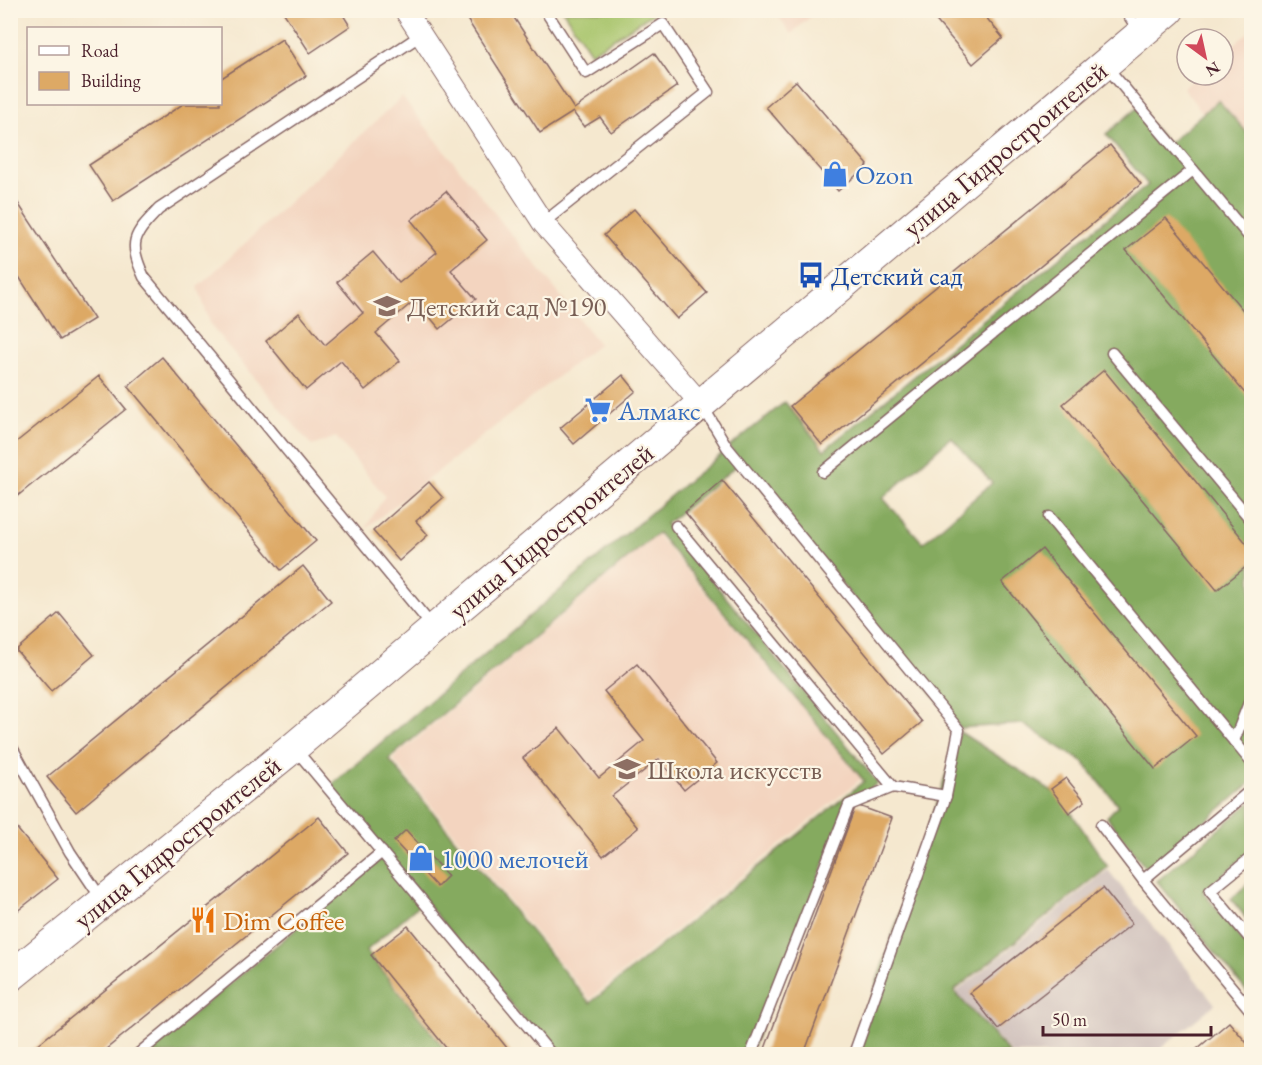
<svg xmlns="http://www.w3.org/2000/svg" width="1262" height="1065" font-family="'EB Garamond',serif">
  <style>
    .built { fill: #f3d4bf }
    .industrial { fill: #cfc0bb }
    .green { fill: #a7c46b; stroke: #78724b; stroke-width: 1.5 }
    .forest { fill: #85aa5f; stroke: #686445; stroke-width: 1.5; fill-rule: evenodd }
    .building { fill: #dda965 }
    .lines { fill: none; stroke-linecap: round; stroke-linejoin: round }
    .lane-casing { stroke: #866564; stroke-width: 13 }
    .street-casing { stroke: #866564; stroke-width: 23 }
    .secondary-casing { stroke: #866564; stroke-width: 32 }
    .lane { stroke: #fff; stroke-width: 10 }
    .street { stroke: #fff; stroke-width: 21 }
    .secondary { stroke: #fff; stroke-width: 30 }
    .labels { text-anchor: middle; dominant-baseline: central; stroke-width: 4.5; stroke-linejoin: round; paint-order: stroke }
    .street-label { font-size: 27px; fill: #4a1f2b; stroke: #fcf5e5 }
    .shop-label { font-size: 27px; fill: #366cbe; stroke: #fcf5e5; text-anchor: start }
    .transit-label { font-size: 27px; fill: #164399; stroke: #fcf5e5; text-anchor: start }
    .education-label { font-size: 27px; fill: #785e54; stroke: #fcf5e5; text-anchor: start }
    .food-label { font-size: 27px; fill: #c56008; stroke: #fcf5e5; text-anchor: start }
  </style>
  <rect width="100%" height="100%" fill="#fcf5e5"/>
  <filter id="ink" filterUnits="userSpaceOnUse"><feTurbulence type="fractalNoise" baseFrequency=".0167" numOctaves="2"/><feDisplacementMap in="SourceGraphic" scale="12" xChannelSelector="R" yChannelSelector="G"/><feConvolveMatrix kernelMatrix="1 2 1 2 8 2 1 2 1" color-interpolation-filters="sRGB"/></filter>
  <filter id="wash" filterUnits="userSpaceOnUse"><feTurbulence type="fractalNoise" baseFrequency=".008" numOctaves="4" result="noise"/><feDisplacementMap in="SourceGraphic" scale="24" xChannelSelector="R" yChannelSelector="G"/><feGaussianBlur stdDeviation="1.35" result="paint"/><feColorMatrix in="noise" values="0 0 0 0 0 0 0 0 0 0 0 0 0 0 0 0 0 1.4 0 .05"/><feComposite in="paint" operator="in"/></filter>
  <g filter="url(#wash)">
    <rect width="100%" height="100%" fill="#f5e8cf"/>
    <g class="built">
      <polygon points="775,11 817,11 791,34"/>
      <polygon points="1251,30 1251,173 1183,88 1198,75 1223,75 1223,54"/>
      <polygon points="402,97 599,344 365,529 385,496 336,437 312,446 211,326 198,287"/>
      <polygon points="657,535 861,779 590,999 393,759"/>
    </g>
    <polygon class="industrial" points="1108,870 1215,1004 1154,1054 1012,1054 956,992"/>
    <polygon class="green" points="563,11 657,11 591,53"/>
    <g class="forest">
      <path d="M1218,100L1252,138L1251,783L1147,870L1107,817L1118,805L1083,762L1023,724L960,728L729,447L785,402L824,450L1148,185L1106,134L1137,108L1168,144ZM951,437L992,483L923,543L883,498Z"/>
      <path d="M727,450L739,464L666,524L878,783L848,803L750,1054H553L329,787L688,481ZM658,533L864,781L590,1003L389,759Z"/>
      <polygon points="960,732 1060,796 1108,867 954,991 1010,1054 853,1054"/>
      <polygon points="1251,802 1251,851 1203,892 1251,951 1251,997 1157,881"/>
      <polygon points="382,858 419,905 366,951 449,1054 145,1054"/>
      <polygon points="1251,881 1251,924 1231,899"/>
    </g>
    <g id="blocks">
      <g class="building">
        <polygon points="282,10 340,10 350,26 310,53"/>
        <polygon points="461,10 509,10 574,109 654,53 677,86 611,132 600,117 584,127 573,112 540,133"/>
        <polygon points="927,10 980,10 1003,38 973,64"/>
        <polygon points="282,39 306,76 113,201 89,165 183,104 220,104 220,79"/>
        <polygon points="796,81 868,165 838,191 766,107"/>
        <polygon points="1110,145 1141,184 822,445 790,406"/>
        <polygon points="10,191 94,319 60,340 10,263"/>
        <polygon points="446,191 487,240 451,270 476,299 440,329 415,300 376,333 400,361 365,390 341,361 306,390 266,341 299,313 325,345 363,313 337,282 373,252 399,283 437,252 411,220"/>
        <polygon points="634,209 707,293 677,319 604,235"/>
        <polygon points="1166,218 1252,321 1252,402 1126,250"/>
        <polygon points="162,357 316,541 281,570 128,386"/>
        <polygon points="1104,370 1252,550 1252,562 1217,590 1063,404"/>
        <polygon points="623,375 636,391 574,444 560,428"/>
        <polygon points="99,376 126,409 10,502 10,447"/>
        <polygon points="722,480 922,722 884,754 685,512"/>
        <polygon points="429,482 443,498 416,521 428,535 399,561 373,531"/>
        <polygon points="1042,549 1196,736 1155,769 1002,582"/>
        <polygon points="303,566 331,601 76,812 47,777"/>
        <polygon points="59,613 94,655 51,691 16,650"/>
        <polygon points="637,664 717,763 684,790 659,759 612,796 638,828 603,856 523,758 559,728 599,778 644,741 604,691"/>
        <polygon points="1066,778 1085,801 1069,813 1051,789"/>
        <polygon points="856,805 892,818 804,1054 763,1054"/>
        <polygon points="319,817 348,853 100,1054 26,1054"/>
        <polygon points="10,820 58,879 16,912 10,905"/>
        <polygon points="406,830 448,876 437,887 394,841"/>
        <polygon points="1103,888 1132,924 998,1029 970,993"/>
        <polygon points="408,926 512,1054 451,1054 371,955"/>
        <polygon points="1229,1022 1252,1049 1252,1054 1191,1054"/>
      </g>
    </g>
  </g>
  <g filter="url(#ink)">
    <use href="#blocks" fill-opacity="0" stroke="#866564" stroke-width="1.5"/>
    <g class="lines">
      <g class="lane-casing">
        <g id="lane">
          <polyline points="1125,10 1139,31"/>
          <path d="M421,35L159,209C133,236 128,241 144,277L432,626"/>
          <polyline points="1105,65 1252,240"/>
          <polyline points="543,223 708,92 663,24 586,73 545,10"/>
          <polyline points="1112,353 1252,521"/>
          <polyline points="702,405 727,447 959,730 946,796 854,1054"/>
          <polyline points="823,472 1193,170"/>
          <polyline points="1049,517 1234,741"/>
          <polyline points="676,526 893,787"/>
          <polyline points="1252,695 1234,741 1252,763"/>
          <polyline points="10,744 70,852 103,901"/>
          <polyline points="296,750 551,1054"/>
          <polyline points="1101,825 1143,880 1252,1012"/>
          <polyline points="1252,857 1210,891 1252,941"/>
          <polyline points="1143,880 1252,789"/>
          <polyline points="138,1054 382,852"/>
          <polyline points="751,1054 849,805 893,787 946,796"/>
        </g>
      </g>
      <g class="street-casing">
        <polyline id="street" points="405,10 543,223 702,405"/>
      </g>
      <g class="secondary-casing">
        <polyline id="secondary" points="10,977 294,747 1169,10"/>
      </g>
      <use href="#lane" class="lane"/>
      <use href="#street" class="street"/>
      <use href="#secondary" class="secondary"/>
    </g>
  </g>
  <defs>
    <g id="shop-bare" transform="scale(2.07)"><path d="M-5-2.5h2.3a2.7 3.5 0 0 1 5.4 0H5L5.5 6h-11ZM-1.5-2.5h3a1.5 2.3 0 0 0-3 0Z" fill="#3f7fe0" stroke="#fcf5e5" stroke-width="2.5" paint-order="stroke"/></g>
    <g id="bus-bare" transform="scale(2.07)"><path d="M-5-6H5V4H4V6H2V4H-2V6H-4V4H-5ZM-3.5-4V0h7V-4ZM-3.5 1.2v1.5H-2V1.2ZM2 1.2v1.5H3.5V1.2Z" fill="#1a4fb4" stroke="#fcf5e5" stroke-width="2.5" paint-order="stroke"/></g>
    <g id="school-bare" transform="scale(2.07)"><path d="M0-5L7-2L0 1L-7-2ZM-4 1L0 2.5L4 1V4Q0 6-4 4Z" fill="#8d6e63" stroke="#fcf5e5" stroke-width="2.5" paint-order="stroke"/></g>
    <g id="supermarket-bare" transform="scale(2.07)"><path d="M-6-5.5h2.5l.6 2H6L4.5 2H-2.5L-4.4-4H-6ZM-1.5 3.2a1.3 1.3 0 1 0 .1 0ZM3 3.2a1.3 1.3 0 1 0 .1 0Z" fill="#3f7fe0" stroke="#fcf5e5" stroke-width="2.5" paint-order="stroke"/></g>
    <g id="restaurant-bare" transform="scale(2.07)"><path d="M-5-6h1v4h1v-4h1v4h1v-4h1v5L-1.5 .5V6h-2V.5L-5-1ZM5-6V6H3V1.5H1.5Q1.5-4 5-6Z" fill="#e8710a" stroke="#fcf5e5" stroke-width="2.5" paint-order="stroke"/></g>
  </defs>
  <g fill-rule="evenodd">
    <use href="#shop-bare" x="835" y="174"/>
    <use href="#bus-bare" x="811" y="275"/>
    <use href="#school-bare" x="387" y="306"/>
    <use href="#supermarket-bare" x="598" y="410"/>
    <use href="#school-bare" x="627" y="769"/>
    <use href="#shop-bare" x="421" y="858"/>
    <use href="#restaurant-bare" x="203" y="920"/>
  </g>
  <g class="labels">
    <g class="street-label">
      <text transform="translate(1005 149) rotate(-40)">улица Гидростроителей</text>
      <text transform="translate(551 531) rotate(-40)">улица Гидростроителей</text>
      <text transform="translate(177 842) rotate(-39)">улица Гидростроителей</text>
    </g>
    <g class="shop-label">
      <text x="855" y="174">Ozon</text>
      <text x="618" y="410">Алмакс</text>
      <text x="441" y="858">1000 мелочей</text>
    </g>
    <g class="transit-label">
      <text x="831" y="275">Детский сад</text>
    </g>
    <g class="education-label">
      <text x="407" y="306">Детский сад №190</text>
      <text x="647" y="769">Школа искусств</text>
    </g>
    <g class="food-label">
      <text x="223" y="920">Dim Coffee</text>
    </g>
  </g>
  <rect width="1262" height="1065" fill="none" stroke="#fcf5e5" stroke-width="36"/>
  <rect x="27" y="27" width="195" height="78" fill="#fcf5e5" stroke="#b59f9b" stroke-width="1.5"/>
  <rect x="39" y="46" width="30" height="9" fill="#ffffff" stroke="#b59f9b" stroke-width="1.5"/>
  <text x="81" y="57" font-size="18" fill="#4a1f2b">Road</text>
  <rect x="39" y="72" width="30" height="18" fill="#dda965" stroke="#b59f9b" stroke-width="1.5"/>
  <text x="81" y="87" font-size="18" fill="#4a1f2b">Building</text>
  <g transform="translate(1205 57) rotate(147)"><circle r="28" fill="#fcf5e5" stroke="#b59f9b" stroke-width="1.5"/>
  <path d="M0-4.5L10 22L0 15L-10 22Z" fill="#d1495b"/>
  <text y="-9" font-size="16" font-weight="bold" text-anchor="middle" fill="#4a1f2b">N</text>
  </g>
  <path d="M1043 1026v9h168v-9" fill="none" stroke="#4a1f2b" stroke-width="3"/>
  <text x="1052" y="1026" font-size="18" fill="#4a1f2b" stroke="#fcf5e5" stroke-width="4.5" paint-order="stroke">50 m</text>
</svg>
